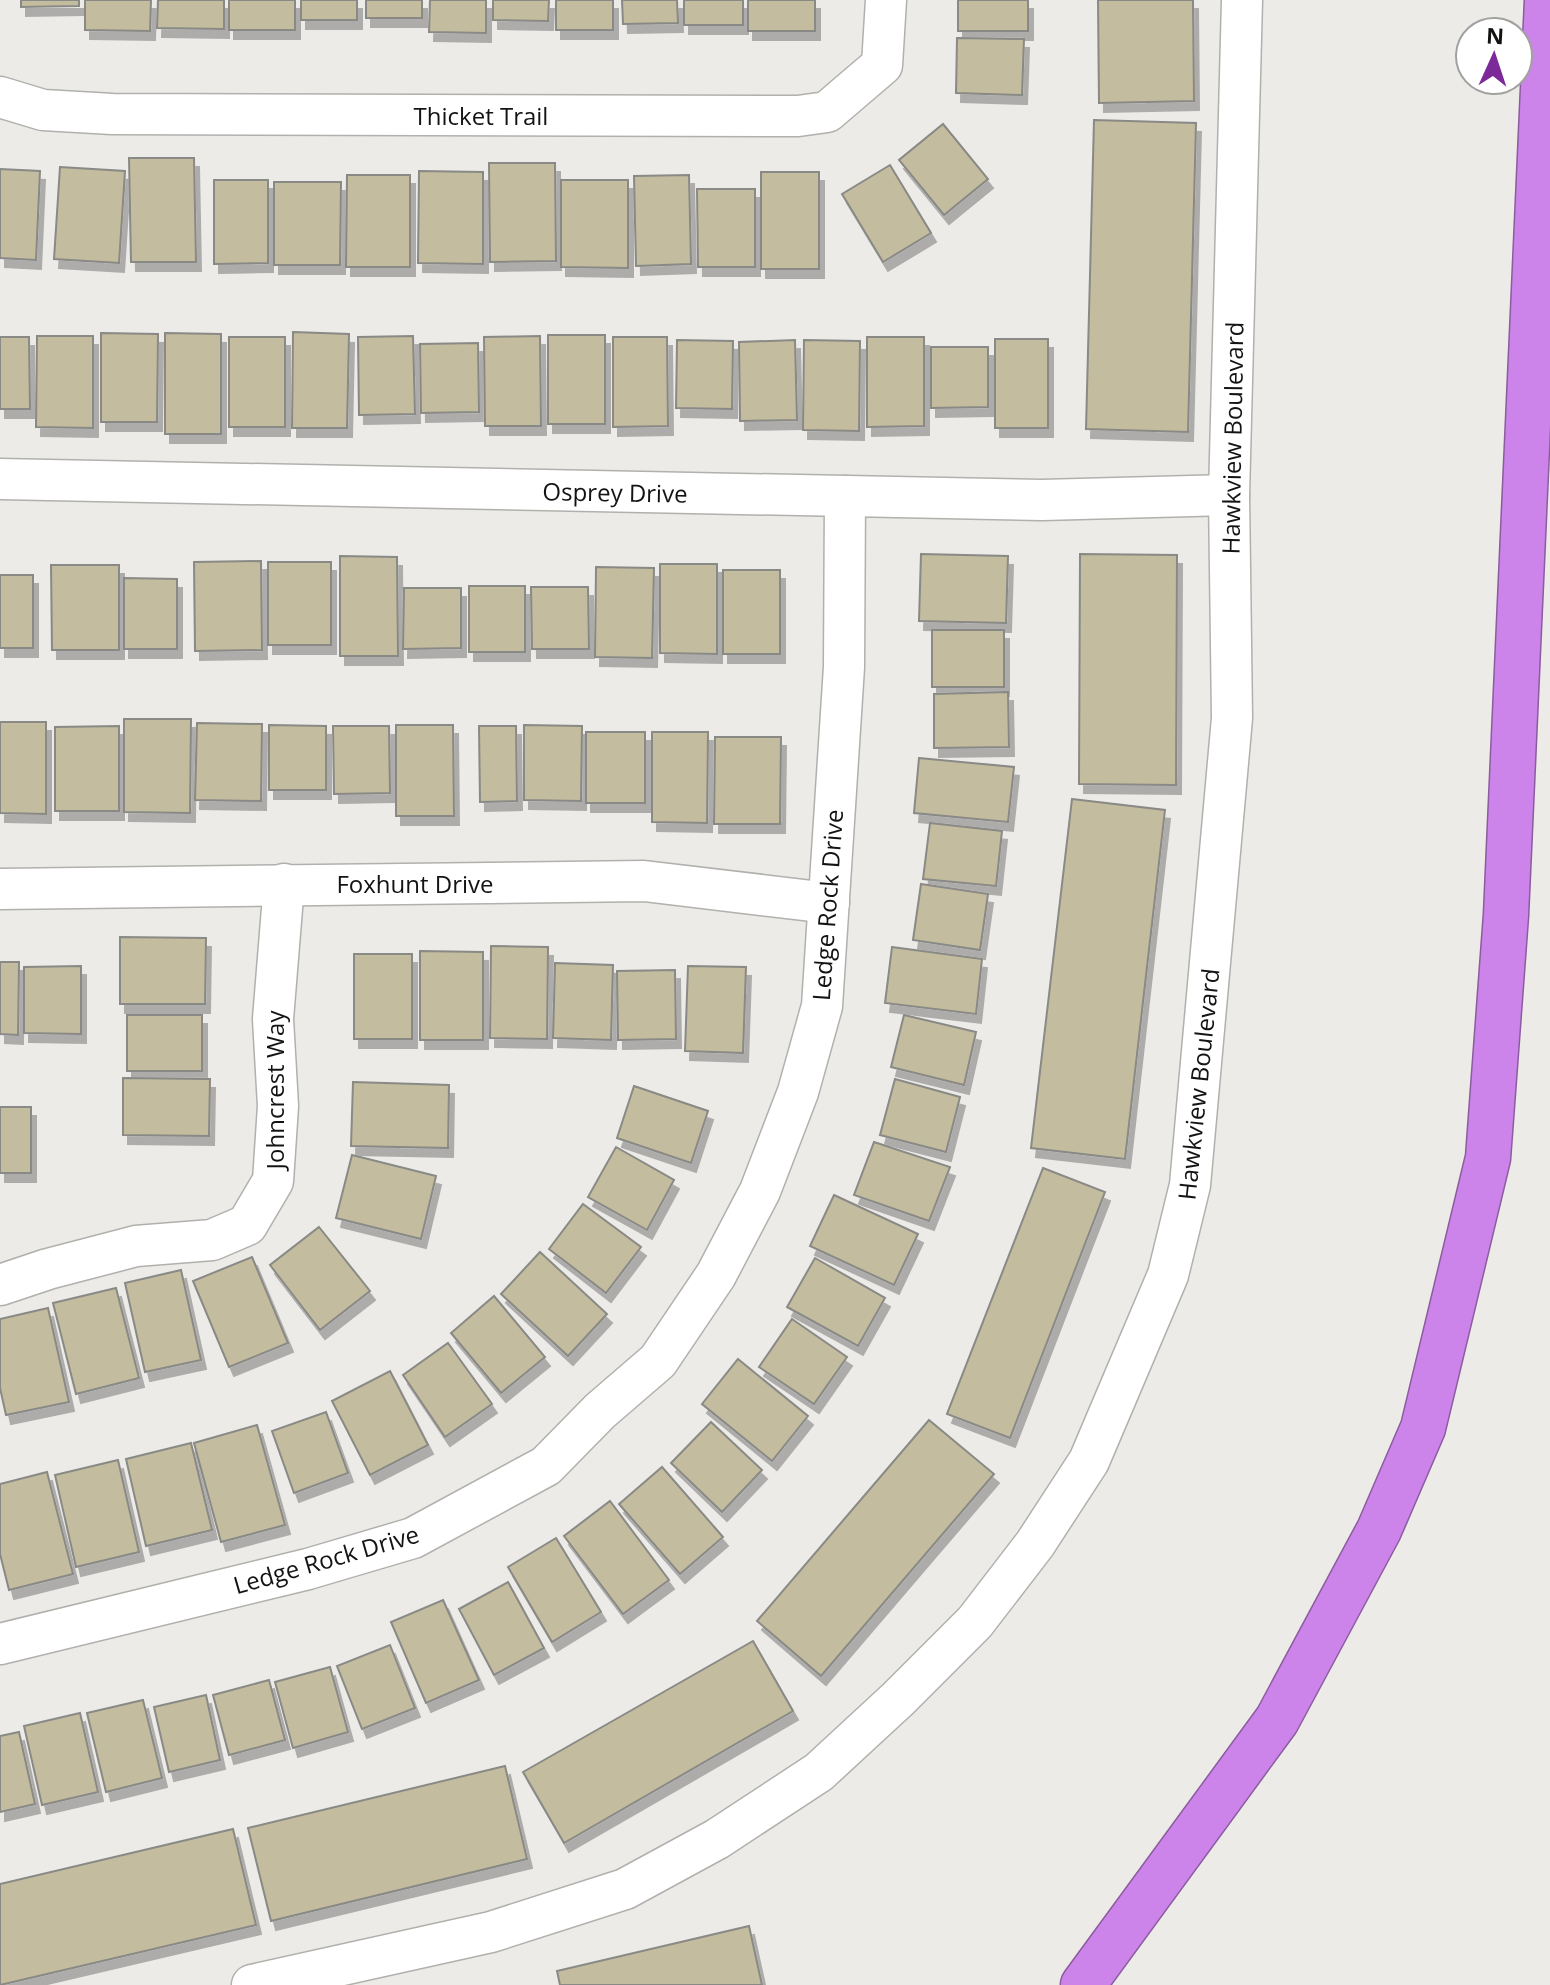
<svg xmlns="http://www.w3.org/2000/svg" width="1550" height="1985" font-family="'Open Sans',sans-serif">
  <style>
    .building { fill: #c4bc9e; stroke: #898986; stroke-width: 2; filter: url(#shadow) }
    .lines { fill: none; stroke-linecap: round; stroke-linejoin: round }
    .street-casing { stroke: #b1b0ad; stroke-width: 43 }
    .highway-casing { stroke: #8b5c9e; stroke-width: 47 }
    .street { stroke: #fff; stroke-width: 40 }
    .highway { stroke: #cc84ea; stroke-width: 44 }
    .labels { text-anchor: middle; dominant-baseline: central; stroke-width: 6; stroke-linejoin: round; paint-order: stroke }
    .street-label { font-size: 24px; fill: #131312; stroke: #fff }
  </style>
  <defs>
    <filter id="shadow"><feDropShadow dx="5" dy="9" stdDeviation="0" flood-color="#0004"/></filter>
  </defs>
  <rect width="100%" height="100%" fill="#ecebe8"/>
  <g class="building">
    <polygon points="21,0 79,0 79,6 21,7"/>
    <polygon points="85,0 151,0 150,31 85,30"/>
    <polygon points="158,0 224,0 224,29 157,28"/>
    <rect x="229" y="0" width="66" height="30"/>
    <rect x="301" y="0" width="56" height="20"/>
    <rect x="366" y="0" width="56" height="18"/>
    <polygon points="430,0 486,0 486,33 429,32"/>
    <polygon points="493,0 549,0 548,21 493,20"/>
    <rect x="556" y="0" width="57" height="30"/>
    <polygon points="622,0 677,0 678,23 623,24"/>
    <rect x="684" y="0" width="59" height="25"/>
    <rect x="748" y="0" width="67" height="31"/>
    <rect x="958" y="0" width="70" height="31"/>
    <polygon points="1098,0 1193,0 1194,101 1099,103"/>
    <polygon points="957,38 1024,39 1022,95 956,93"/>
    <polygon points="1094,120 1196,123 1188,432 1086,429"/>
    <polygon points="943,124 988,179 944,215 899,160"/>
    <polygon points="129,158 194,158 196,262 131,262"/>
    <polygon points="489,163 555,163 556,261 490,262"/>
    <polygon points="890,165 931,233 883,262 842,194"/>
    <polygon points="60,167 125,171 119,263 54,259"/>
    <polygon points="0,169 40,171 36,260 0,258"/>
    <polygon points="419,171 483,172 483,264 418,263"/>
    <rect x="761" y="172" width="58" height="97"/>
    <polygon points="347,175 410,175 410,267 346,267"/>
    <polygon points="689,175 691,264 636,266 634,176"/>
    <polygon points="214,180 268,180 268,263 214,264"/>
    <polygon points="561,180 628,180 628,268 561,267"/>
    <polygon points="274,182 341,182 340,265 274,265"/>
    <polygon points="697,189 755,189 755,267 698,267"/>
    <polygon points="293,332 349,334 347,428 292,428"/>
    <polygon points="101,333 158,334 157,422 101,422"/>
    <polygon points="165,333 221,334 221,434 165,434"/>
    <rect x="548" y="335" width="57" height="89"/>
    <polygon points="37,336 93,336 93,428 36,427"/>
    <polygon points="413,336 415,414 359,415 358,337"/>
    <polygon points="540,336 541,426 485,426 484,337"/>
    <polygon points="0,337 29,337 30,409 0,409"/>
    <rect x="229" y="337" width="56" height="90"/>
    <polygon points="613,337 667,337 668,426 613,427"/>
    <polygon points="867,337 924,337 924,426 867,427"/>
    <rect x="995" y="339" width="53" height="89"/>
    <polygon points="677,340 733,341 732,409 676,408"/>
    <polygon points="795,340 797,420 740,421 739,342"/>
    <polygon points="804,340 860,341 859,431 803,430"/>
    <polygon points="478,343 479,412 421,413 420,344"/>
    <polygon points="931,347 988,347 988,407 931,408"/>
    <polygon points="921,554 1008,556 1006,623 919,621"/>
    <polygon points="1080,554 1177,555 1176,785 1079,784"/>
    <polygon points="340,556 397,557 398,656 340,656"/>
    <polygon points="261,561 262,650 195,651 194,562"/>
    <rect x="268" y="562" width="63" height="83"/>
    <polygon points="660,564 717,564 717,654 660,653"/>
    <polygon points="51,565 119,565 119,650 52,650"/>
    <polygon points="596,567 654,568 652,658 595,657"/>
    <rect x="723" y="570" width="57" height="84"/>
    <rect x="0" y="575" width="33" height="73"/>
    <polygon points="124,578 177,579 177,649 124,649"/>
    <rect x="469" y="586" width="56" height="66"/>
    <polygon points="531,587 588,587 589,649 532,649"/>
    <polygon points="404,588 461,588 461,648 403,649"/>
    <rect x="932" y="630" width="72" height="57"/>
    <polygon points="1008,692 1009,747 934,748 934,694"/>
    <polygon points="124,719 191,719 190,813 124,812"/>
    <polygon points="0,722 46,722 46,814 0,813"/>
    <polygon points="197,723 262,724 261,801 195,800"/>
    <polygon points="269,725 326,726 326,790 269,790"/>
    <polygon points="396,725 453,725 454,816 396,816"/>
    <polygon points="524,725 582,726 581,801 524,800"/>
    <polygon points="119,726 119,811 55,811 55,727"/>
    <polygon points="333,726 389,726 390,793 334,794"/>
    <polygon points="479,726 516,726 517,801 480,802"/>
    <rect x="586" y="732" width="59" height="71"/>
    <polygon points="652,732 708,732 707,823 652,822"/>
    <polygon points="715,737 781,737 780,824 714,824"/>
    <polygon points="919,758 1014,767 1008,822 914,813"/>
    <polygon points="1072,799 1165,810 1125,1159 1031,1148"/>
    <polygon points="930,823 1002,831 996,886 923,879"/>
    <polygon points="921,884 988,894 980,950 913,940"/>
    <polygon points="120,937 206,938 205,1004 120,1004"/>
    <polygon points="491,946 548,947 547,1039 490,1038"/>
    <polygon points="892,947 982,959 976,1014 885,1003"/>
    <polygon points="420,951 483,952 483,1040 420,1040"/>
    <rect x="354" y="954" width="58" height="85"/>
    <polygon points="0,962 19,962 18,1035 0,1034"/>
    <polygon points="555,963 613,965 611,1040 553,1038"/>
    <polygon points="81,966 81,1034 24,1033 24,967"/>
    <polygon points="688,966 746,967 743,1053 685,1051"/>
    <polygon points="675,970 676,1039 618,1040 617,971"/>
    <rect x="127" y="1015" width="75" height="56"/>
    <polygon points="904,1015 976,1032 964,1085 891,1067"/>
    <polygon points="123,1078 210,1079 209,1136 123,1135"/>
    <polygon points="895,1079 960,1097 946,1152 880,1135"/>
    <polygon points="353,1082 449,1085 448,1148 351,1146"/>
    <polygon points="634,1086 708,1111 691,1163 617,1138"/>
    <rect x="0" y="1107" width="31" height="66"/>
    <polygon points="874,1142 950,1167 929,1221 854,1195"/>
    <polygon points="616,1147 674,1180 647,1230 588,1197"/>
    <polygon points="352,1155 436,1176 421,1239 336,1218"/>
    <polygon points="1043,1168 1105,1192 1010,1438 947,1414"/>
    <polygon points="834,1195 918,1234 894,1285 810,1246"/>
    <polygon points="583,1204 641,1247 606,1293 549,1249"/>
    <polygon points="319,1227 370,1291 320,1330 270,1265"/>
    <polygon points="540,1252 607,1314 568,1356 501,1294"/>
    <polygon points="252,1257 288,1343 229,1367 193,1281"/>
    <polygon points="815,1258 885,1298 858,1346 787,1307"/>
    <polygon points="181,1270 201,1360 145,1372 125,1283"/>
    <polygon points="116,1288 139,1378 76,1394 53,1303"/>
    <polygon points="494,1296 545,1357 501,1393 451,1333"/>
    <polygon points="48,1308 69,1402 6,1415 0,1388 0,1319"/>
    <polygon points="792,1319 847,1357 814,1404 759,1367"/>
    <polygon points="448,1343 492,1404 445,1437 403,1375"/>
    <polygon points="738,1359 808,1416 772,1461 702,1404"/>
    <polygon points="390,1371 428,1445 370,1475 332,1401"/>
    <polygon points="326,1412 348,1473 294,1493 272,1431"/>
    <polygon points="929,1420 994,1474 821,1676 757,1621"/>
    <polygon points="711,1422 762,1470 722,1512 671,1463"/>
    <polygon points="257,1425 285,1525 221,1542 194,1443"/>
    <polygon points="191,1443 212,1530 146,1546 126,1459"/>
    <polygon points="118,1460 139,1552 76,1567 55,1475"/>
    <polygon points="662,1467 723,1537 680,1574 619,1504"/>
    <polygon points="47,1472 73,1574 9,1590 0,1554 0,1484"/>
    <polygon points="610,1501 669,1580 623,1614 564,1536"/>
    <polygon points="556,1538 601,1612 552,1642 508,1567"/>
    <polygon points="508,1582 544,1648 494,1675 459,1609"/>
    <polygon points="443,1600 479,1680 426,1703 391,1622"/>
    <polygon points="753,1641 793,1711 564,1843 523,1772"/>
    <polygon points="390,1645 415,1708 362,1729 337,1666"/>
    <polygon points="330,1667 348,1732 293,1748 275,1682"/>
    <polygon points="269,1680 285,1740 229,1755 213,1695"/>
    <polygon points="206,1695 220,1760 169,1772 154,1707"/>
    <polygon points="143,1700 162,1778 106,1792 87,1713"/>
    <polygon points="80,1713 98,1792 42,1805 24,1726"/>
    <polygon points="19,1732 35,1804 0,1812 0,1736"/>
    <polygon points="505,1766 527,1859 271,1921 248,1828"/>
    <polygon points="233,1829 256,1925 0,1985 0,1884"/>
    <polygon points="749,1926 762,1985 560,1985 557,1971"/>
  </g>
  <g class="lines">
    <g class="street-casing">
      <g id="street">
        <polyline points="0,97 43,110 112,114 798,116 827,112 882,65 886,0"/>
        <polyline points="0,479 1042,500 1229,495"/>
        <polyline points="0,889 644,881 829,903"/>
        <polyline points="0,1285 48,1269 136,1246 212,1240 247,1225 273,1181 278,1106 273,1019 284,884"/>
        <polyline points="0,1644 308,1569 413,1538 546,1466 600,1411 658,1361 716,1275 760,1191 798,1092 822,1006 844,667 845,496"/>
        <polyline points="252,1985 491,1932 625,1889 717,1839 819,1772 898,1699 975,1622 1035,1544 1089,1461 1168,1275 1190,1185 1232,718 1229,495 1242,0"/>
      </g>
    </g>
    <g class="highway-casing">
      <polyline id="highway" points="1083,1985 1277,1720 1379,1530 1423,1428 1488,1158 1506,915 1547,0"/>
    </g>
    <use href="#street" class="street"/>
    <use href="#highway" class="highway"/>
  </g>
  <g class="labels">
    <g class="street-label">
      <text x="481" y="115">Thicket Trail</text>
      <text transform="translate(1232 438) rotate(-89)">Hawkview Boulevard</text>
      <text transform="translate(615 492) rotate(1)">Osprey Drive</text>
      <text x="415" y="883">Foxhunt Drive</text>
      <text transform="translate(827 905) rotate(-86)">Ledge Rock Drive</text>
      <text transform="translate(1198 1084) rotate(-84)">Hawkview Boulevard</text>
      <text transform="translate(274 1090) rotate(-90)">Johncrest Way</text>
      <text transform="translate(326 1559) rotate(-16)">Ledge Rock Drive</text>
    </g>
  </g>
  <g transform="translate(1494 56) rotate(3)"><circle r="38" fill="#ffffff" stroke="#a1a1a0" stroke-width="2"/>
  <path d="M0-6L14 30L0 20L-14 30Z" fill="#7c2a99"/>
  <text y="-12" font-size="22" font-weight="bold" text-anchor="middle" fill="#131312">N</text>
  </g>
</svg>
